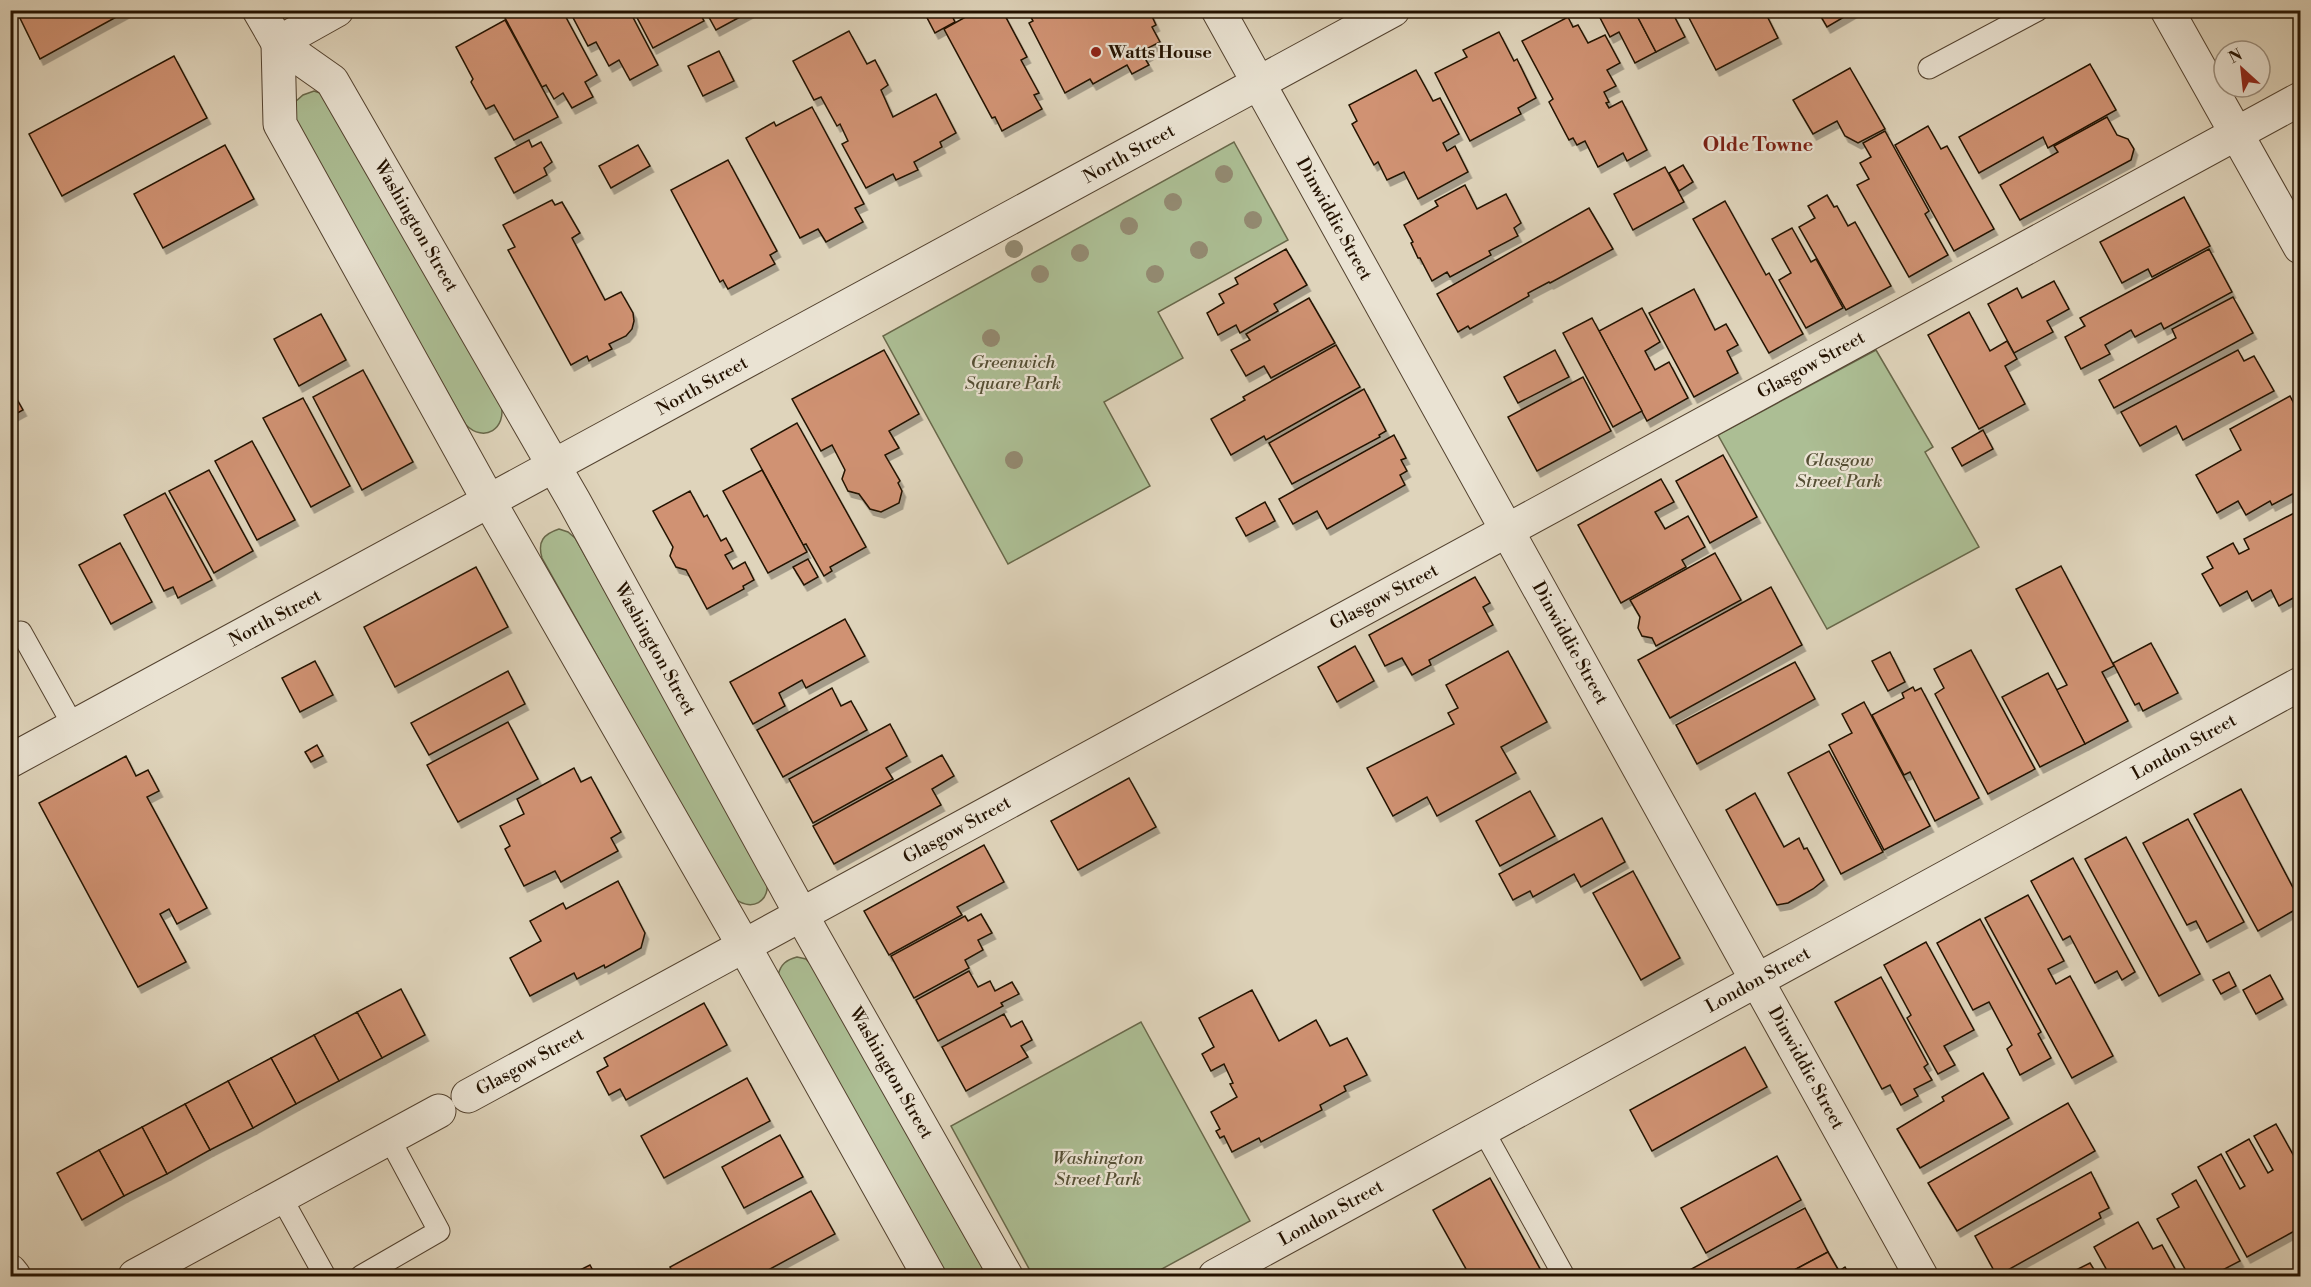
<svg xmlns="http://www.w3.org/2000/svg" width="2311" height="1287" font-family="'Libre Bodoni',serif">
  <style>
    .green { fill: #acbe94; stroke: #68684a; stroke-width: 1.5 }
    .building { fill: #d09273; stroke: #241200; stroke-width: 1.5; filter: url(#shadow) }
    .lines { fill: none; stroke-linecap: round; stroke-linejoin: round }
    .service-casing { stroke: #53422f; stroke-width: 23 }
    .minor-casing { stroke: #53422f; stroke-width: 35 }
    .tertiary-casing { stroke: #53422f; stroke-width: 35 }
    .service { stroke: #eae3d3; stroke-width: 21 }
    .minor { stroke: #eae3d3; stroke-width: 33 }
    .tertiary { stroke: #eae3d3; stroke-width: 33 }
    .tree { fill: #938a71 }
    .poi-dot { fill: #8f2418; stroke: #eae3d3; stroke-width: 2 }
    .labels { text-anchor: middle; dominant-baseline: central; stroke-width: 4.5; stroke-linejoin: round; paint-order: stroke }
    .poi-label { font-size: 18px; font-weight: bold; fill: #241200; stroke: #eae3d3; text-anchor: start }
    .street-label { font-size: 18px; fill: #241200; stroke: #eae3d3 }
    .park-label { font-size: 18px; font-style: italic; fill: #544e34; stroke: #eae3d3 }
    .neighbourhood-label { font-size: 20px; font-weight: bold; fill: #7a1f14; stroke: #eae3d3 }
  </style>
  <defs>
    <filter id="shadow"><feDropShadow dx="3.5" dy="6" stdDeviation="0" flood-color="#0004"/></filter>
  </defs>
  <rect width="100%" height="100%" fill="#dfd4bb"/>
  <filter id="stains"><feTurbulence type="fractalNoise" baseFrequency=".00333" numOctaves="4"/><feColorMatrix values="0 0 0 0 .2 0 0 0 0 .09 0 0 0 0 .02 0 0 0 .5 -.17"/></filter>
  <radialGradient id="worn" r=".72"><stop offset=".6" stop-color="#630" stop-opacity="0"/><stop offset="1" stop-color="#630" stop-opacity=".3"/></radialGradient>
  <g class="green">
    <path d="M314,91L323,94L501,404C507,429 484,443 466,425L295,121V102L303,95Z"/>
    <polygon points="1234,142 1288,240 1158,312 1183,358 1104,402 1150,486 1008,564 883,336"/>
    <polygon points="1876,350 1933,447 1925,452 1979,547 1827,629 1718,435"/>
    <path d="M559,529L568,532L575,538L766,877C773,902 750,914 732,896L542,558C537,541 544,534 559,529Z"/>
    <path d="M797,957L806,959L813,967L987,1276H945L778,975C781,964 786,960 797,957Z"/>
    <polygon points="1141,1022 1250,1221 1149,1276 1033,1276 951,1126"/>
  </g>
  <g class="building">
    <polygon points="16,10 129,10 40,59"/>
    <polygon points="513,10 562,10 597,75 585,82 593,97 572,108 563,93 554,99 546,85 542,87 504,16"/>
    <polygon points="569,10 629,10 658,65 630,80 619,60 609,66 596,42 588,46"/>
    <polygon points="633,10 698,10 704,21 653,48"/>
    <polygon points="705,10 753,10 716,30"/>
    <polygon points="923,10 949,10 955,22 935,33"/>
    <polygon points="978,10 1002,10 1027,57 1021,60 1039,93 1034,95 1042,109 1002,131 995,117 992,118 944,29"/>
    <polygon points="1027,10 1149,10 1156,25 1152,27 1160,42 1146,49 1149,54 1144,57 1149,65 1132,74 1127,65 1093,84 1090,79 1065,93 1029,23 1033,21"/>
    <polygon points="1596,10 1634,10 1656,52 1635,63 1619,32 1610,37"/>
    <polygon points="1634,10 1671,10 1685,37 1656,52"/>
    <polygon points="1685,10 1764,10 1778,38 1716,70"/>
    <polygon points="1817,10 1856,10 1827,27"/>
    <polygon points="1568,17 1573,27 1578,25 1588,43 1605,35 1620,63 1607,70 1616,86 1604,92 1609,102 1606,103 1609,108 1622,101 1647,150 1627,161 1623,153 1598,167 1585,141 1577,145 1573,138 1569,140 1549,102 1553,99 1522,41"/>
    <polygon points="505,20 558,117 514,140 494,105 486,109 471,82 473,79 456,47"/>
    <polygon points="849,31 867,64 875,60 888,85 881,90 893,117 936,94 956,133 940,142 942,147 914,162 918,170 896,180 893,174 866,188 842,144 848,141 840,124 837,126 821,97 814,100 793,61"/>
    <polygon points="1499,32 1514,61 1517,59 1536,98 1518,108 1521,114 1470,141 1435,73 1467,57 1463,50"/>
    <polygon points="719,51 734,81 703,96 688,66"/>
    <polygon points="174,56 207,118 62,196 29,134"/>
    <polygon points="2090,64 2116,110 2048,148 2043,137 1979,173 1959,137"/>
    <polygon points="1850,68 1885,129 1858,143 1845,136 1837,121 1813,134 1793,100"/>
    <polygon points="1416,70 1433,101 1440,98 1459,134 1443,143 1447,151 1455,146 1468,172 1418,199 1404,172 1387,180 1378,162 1374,165 1352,124 1357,121 1349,105"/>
    <polygon points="812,107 864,204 855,208 863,222 826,242 818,229 800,238 746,138 774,122 776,126"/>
    <polygon points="2107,117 2117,135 2128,139 2134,149 2131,160 2020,220 2000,185 2058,152 2054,146"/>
    <polygon points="1928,126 1941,149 1947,146 1994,229 1954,251 1895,145"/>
    <polygon points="1885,131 1929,211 1925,214 1948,255 1909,277 1857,185 1869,179 1860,163 1871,157 1863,143"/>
    <polygon points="529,140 532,147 541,142 552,162 544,168 547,175 514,193 495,158"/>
    <polygon points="225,145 254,199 163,248 134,194"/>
    <polygon points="638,145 650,166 611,188 599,166"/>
    <polygon points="728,160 777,251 770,255 775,264 728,289 723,280 720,282 671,190"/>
    <polygon points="1683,165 1693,182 1679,191 1669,173"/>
    <polygon points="1665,167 1684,202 1633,230 1614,194"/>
    <polygon points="1465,185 1477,209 1506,194 1521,223 1514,228 1518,236 1489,251 1491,255 1450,277 1447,272 1432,281 1420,258 1418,258 1411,243 1413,242 1404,225 1438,206 1435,201"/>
    <polygon points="1827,195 1834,207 1837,206 1848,226 1855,222 1891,286 1846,310 1799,227 1815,218 1808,206"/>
    <polygon points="2184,197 2210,246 2152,277 2148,269 2122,283 2100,242"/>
    <polygon points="552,200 555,205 562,202 580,233 572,238 605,300 621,292 633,313 634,321 632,329 626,336 609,344 612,349 589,361 587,356 571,365 508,250 515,247 503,225"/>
    <polygon points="1725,201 1766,275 1769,273 1803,334 1769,353 1693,219"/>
    <polygon points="1589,208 1613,249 1550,283 1549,282 1528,293 1529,296 1470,329 1468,326 1458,332 1437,294"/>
    <polygon points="1792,228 1811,262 1816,259 1843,308 1806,328 1779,280 1791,273 1772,239"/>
    <polygon points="1286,249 1307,285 1274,304 1278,311 1240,333 1236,325 1218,335 1207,313 1224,303 1219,294 1238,284 1235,278"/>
    <polygon points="2209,249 2232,292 2164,329 2161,323 2135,337 2131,330 2105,345 2110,354 2081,369 2065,337 2085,326 2080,318"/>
    <polygon points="2054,281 2069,309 2047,321 2053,332 2014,353 1988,304 2017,288 2022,298"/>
    <polygon points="1694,289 1715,330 1726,324 1738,345 1727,351 1738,373 1694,397 1649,313"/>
    <polygon points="2233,297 2253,333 2114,408 2099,380 2176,338 2172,329"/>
    <polygon points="1309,298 1335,343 1271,378 1264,366 1246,376 1231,350 1250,340 1246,334"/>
    <polygon points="1642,308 1660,342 1645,351 1655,370 1669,362 1688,398 1647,421 1599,331"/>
    <polygon points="1969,312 1990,351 2007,341 2017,359 2005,366 2025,404 1979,429 1928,335"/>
    <polygon points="321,314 346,360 299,386 274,339"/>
    <polygon points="1592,318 1642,411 1613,427 1563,333"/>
    <polygon points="1336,345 1360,387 1266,440 1264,436 1231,455 1211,419 1245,400 1243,397"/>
    <polygon points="884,350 919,414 889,431 899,448 885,455 900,481 898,483 902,491 899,503 881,512 870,509 859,494 848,491 842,479 845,470 832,445 821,451 792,399"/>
    <polygon points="1555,350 1569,377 1518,403 1504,377"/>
    <polygon points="2238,350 2244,361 2254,356 2274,391 2183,440 2176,426 2140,446 2121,412"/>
    <polygon points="363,370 413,462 362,490 313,397"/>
    <polygon points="1583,377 1611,431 1537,471 1508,417"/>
    <polygon points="10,387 23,410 10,417"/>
    <polygon points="1364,389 1386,431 1379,435 1380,437 1292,484 1269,443"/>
    <polygon points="2290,396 2300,415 2300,490 2272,505 2270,501 2246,515 2238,501 2217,513 2196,475 2241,450 2230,429"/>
    <polygon points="303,398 350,486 311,507 263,418"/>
    <polygon points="797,423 866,547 830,567 832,571 824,576 806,544 803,545 751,449"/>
    <polygon points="1983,430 1993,449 1962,466 1952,448"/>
    <polygon points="1394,435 1406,458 1401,460 1407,471 1400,475 1405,485 1327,529 1317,511 1293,524 1279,499"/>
    <polygon points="252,441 295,520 257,540 215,461"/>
    <polygon points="1723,455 1757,517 1710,543 1676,481"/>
    <polygon points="209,470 253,551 214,573 169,491"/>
    <polygon points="762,470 807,552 768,573 723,491"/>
    <polygon points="1661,479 1674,502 1655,512 1665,529 1688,516 1705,547 1682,560 1686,567 1621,603 1578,525"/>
    <polygon points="690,491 704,517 707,515 721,541 726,538 733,551 725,555 733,569 745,562 754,580 743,586 744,589 707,609 686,570 676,567 670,556 673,547 653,511"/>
    <polygon points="165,493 212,580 178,598 173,587 164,591 124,515"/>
    <polygon points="1265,502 1275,521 1246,536 1236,518"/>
    <polygon points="2300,510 2300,612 2293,598 2279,606 2271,590 2252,601 2247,591 2220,606 2202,574 2213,568 2207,557 2233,543 2239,554 2249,549 2244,539"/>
    <polygon points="120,543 152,602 111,624 79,565"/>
    <polygon points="1715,553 1741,600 1656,646 1652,638 1642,636 1638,628 1640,617 1630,600"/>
    <polygon points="808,559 818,577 804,585 793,567"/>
    <polygon points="2061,566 2114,666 2102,672 2128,721 2085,744 2056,690 2067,685 2016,589"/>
    <polygon points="476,567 508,627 395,687 364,627"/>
    <polygon points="1475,577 1490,603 1483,607 1493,625 1429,660 1431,665 1412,675 1402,658 1385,666 1369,635"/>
    <polygon points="1771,587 1802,645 1670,718 1638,660"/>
    <polygon points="845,619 865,656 806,688 802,680 779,693 785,706 753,724 730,682"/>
    <polygon points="2151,643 2178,693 2143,711 2139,703 2135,705 2113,663"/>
    <polygon points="1355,646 1374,681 1337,702 1318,667"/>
    <polygon points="1971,650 2035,769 1988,794 1935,694 1944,688 1934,669"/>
    <polygon points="1508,651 1547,722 1501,747 1516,773 1437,816 1427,797 1393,816 1367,768 1454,724 1448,713 1458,708 1446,685"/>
    <polygon points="1890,652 1905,682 1888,691 1872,661"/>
    <polygon points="315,661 333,695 300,712 282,678"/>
    <polygon points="1795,662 1815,699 1697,764 1676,725"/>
    <polygon points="508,671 525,704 429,755 411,723"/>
    <polygon points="2048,673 2085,744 2040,767 2002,697"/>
    <polygon points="1913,687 1915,691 1921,688 1979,798 1935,821 1910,772 1904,775 1872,715 1904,698 1902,693"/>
    <polygon points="832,688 841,706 851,701 867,730 783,777 757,730"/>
    <polygon points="1864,702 1930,826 1884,850 1829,745 1852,733 1842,714"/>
    <polygon points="508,722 538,779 458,822 427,765"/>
    <polygon points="890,724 907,756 886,768 893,779 813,823 789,779"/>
    <polygon points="317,745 323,756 311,762 305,752"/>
    <polygon points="1829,751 1883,852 1841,874 1788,773"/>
    <polygon points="942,755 954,776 932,789 941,805 834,864 813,826"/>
    <polygon points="126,756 136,776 148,770 159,791 147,797 207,908 177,924 169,909 160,914 186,962 138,987 39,803"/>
    <polygon points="574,768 581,782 591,777 621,832 611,838 618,851 561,882 555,871 524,886 505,849 510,846 500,826 524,814 517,799"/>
    <polygon points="1129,778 1156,827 1078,870 1051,821"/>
    <polygon points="2241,789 2300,901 2300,907 2258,931 2194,814"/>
    <polygon points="1530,791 1555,836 1500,866 1476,821"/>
    <polygon points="1755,793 1784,847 1799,838 1804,849 1807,848 1824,880 1813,889 1788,903 1777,905 1726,810"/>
    <polygon points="1602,818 1625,862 1581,887 1574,874 1533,897 1530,891 1513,900 1499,874"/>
    <polygon points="2188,819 2244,922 2207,942 2196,921 2187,925 2143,843"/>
    <polygon points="2126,837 2200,974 2159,996 2085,859"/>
    <polygon points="984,845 1004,882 957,907 962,915 889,955 864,911"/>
    <polygon points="2073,858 2135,972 2122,980 2117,971 2095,983 2070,936 2063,940 2031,881"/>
    <polygon points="1633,871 1680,958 1641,980 1593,893"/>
    <polygon points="618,881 645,933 641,948 605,968 604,965 577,979 574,973 530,996 510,958 541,941 530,921 563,903 566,909"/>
    <polygon points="2028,895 2064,961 2048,969 2056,984 2070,976 2113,1056 2072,1078 1985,918"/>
    <polygon points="981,914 992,933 978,940 983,950 965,960 969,968 914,998 891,956 965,916 968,921"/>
    <polygon points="1980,919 2041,1032 2038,1034 2051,1058 2020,1075 2007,1049 2012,1045 1989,1002 1973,1010 1937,943"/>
    <polygon points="1926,942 1974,1030 1944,1046 1955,1065 1938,1074 1907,1018 1911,1015 1884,965"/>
    <polygon points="969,971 978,987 990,981 995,991 1012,982 1019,994 1001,1003 1003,1006 938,1041 916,1000"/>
    <polygon points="2229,972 2236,986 2221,994 2213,980"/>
    <polygon points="2270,975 2283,999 2256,1014 2243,990"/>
    <polygon points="1881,977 1928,1064 1924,1067 1932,1080 1914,1089 1918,1096 1901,1105 1890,1085 1882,1089 1835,1002"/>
    <polygon points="401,989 425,1035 382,1058 357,1012"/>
    <polygon points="1252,990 1279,1041 1316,1020 1330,1046 1347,1038 1367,1075 1344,1086 1346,1091 1320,1105 1322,1110 1261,1142 1259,1138 1232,1152 1224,1136 1220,1138 1216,1131 1220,1129 1211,1112 1237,1097 1230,1084 1233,1083 1224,1064 1211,1071 1202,1054 1214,1047 1199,1018"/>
    <polygon points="704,1003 727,1045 626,1100 620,1089 609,1095 597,1072 608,1066 604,1058"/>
    <polygon points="357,1012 382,1058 339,1081 314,1035"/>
    <polygon points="1004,1014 1011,1027 1022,1021 1032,1040 1021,1046 1028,1057 966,1091 942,1047"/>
    <polygon points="314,1035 339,1081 296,1104 271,1058"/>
    <polygon points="1745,1047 1767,1087 1652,1151 1630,1110"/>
    <polygon points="271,1058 296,1104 253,1128 228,1081"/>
    <polygon points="1983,1073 2009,1118 1920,1168 1897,1129 1944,1101 1942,1097"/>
    <polygon points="747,1078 770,1121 664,1178 641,1136"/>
    <polygon points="228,1081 253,1128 210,1150 185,1104"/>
    <polygon points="2068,1103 2095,1151 1957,1231 1928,1183"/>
    <polygon points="185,1104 210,1150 167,1174 142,1127"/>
    <polygon points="2276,1124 2295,1158 2300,1155 2300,1228 2247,1257 2198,1167 2221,1154 2240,1189 2245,1186 2226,1152 2249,1139 2268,1173 2273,1170 2254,1136"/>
    <polygon points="142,1127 167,1174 124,1196 99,1150"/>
    <polygon points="780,1135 803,1177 744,1208 722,1167"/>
    <polygon points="99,1150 124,1196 82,1220 57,1173"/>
    <polygon points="1777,1156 1801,1200 1706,1253 1681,1208"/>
    <polygon points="2091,1172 2109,1208 2099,1213 2101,1218 1997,1276 1975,1236"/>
    <polygon points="1490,1178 1544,1276 1470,1276 1433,1210"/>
    <polygon points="2196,1180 2240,1261 2211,1276 2189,1276 2157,1219 2179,1207 2172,1194"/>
    <polygon points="811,1191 835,1234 757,1276 675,1276 670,1267"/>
    <polygon points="1805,1208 1828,1252 1783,1276 1686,1276 1684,1273"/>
    <polygon points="2138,1222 2153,1249 2162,1245 2179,1276 2104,1276 2109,1274 2094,1247"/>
    <polygon points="1828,1252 1839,1271 1845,1267 1850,1276 1783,1276"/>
    <polygon points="2090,1263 2098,1276 2064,1276"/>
    <polygon points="590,1265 596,1276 568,1276"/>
  </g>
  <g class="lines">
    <g class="service-casing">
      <g id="service">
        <polyline points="1929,68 2038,10"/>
        <polyline points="10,638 21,632 74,727"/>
        <polyline points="1483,1130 1564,1276"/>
        <polyline points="281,1197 325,1276"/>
        <polyline points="361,1276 439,1231 389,1138"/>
      </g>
    </g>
    <g class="minor-casing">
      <g id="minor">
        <polyline points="1218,10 1921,1276"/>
        <polyline points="278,43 337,10"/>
        <polyline points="10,761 1393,10"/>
        <polyline points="468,1096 2300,99"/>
        <polyline points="10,1271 14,1276"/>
        <polyline points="135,1276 439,1111"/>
      </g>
    </g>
    <g class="tertiary-casing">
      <g id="tertiary">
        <polyline points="259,10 278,43 332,81 574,501 812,934 1006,1276"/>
        <polyline points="2167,10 2300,247"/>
        <polyline points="278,43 280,124 490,503 744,946 929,1276"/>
        <polyline points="1215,1276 2300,684"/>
      </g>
    </g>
    <use href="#service" class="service"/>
    <use href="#minor" class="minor"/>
    <use href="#tertiary" class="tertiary"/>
  </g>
  <g class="tree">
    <circle cx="1224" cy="174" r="9"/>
    <circle cx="1173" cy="202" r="9"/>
    <circle cx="1253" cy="220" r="9"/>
    <circle cx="1129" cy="226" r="9"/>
    <circle cx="1014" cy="249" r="9"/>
    <circle cx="1199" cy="250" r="9"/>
    <circle cx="1080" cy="253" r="9"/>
    <circle cx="1040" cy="274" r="9"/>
    <circle cx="1155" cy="274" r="9"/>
    <circle cx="991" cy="338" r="9"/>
    <circle cx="1014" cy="460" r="9"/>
  </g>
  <circle class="poi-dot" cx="1096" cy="52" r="6"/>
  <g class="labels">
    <g class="poi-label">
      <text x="1108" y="52">Watts House</text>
    </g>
    <g class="street-label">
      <text transform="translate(1129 154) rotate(-29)">North Street</text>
      <text transform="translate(1334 219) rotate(61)">Dinwiddie Street</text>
      <text transform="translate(416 226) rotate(60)">Washington Street</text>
      <text transform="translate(1811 365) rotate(-29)">Glasgow Street</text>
      <text transform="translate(702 386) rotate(-29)">North Street</text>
      <text transform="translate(1384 597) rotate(-28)">Glasgow Street</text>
      <text transform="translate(275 618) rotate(-28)">North Street</text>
      <text transform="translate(1570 643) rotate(61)">Dinwiddie Street</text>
      <text transform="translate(655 649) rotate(61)">Washington Street</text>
      <text transform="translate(2184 747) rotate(-29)">London Street</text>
      <text transform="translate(957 830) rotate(-29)">Glasgow Street</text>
      <text transform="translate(1758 980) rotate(-29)">London Street</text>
      <text transform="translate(530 1062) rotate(-29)">Glasgow Street</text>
      <text transform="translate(1806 1068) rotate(61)">Dinwiddie Street</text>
      <text transform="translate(891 1073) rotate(60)">Washington Street</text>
      <text transform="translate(1331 1213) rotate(-29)">London Street</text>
    </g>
    <g class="park-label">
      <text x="1013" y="362">Greenwich<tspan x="1013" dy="21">Square Park</tspan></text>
      <text x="1839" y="460">Glasgow<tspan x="1839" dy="21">Street Park</tspan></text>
      <text x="1098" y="1158">Washington<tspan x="1098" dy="21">Street Park</tspan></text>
    </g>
    <g class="neighbourhood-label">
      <text x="1758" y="145">Olde Towne</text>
    </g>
  </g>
  <rect width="2311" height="1287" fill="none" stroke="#dfd4bb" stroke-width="36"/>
  <rect x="12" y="12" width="2287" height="1263" fill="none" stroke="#241200" stroke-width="3"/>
  <rect x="18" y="18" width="2275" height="1251" fill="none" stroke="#241200" stroke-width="1.5"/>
  <g transform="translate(2242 69) rotate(333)"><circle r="28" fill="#eae3d3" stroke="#9b8f7f" stroke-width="1.5"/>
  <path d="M0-4.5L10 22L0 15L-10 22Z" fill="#8f2418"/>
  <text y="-9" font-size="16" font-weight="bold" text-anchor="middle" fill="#241200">N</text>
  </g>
  <rect width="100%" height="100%" filter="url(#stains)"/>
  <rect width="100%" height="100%" fill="url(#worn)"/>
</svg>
